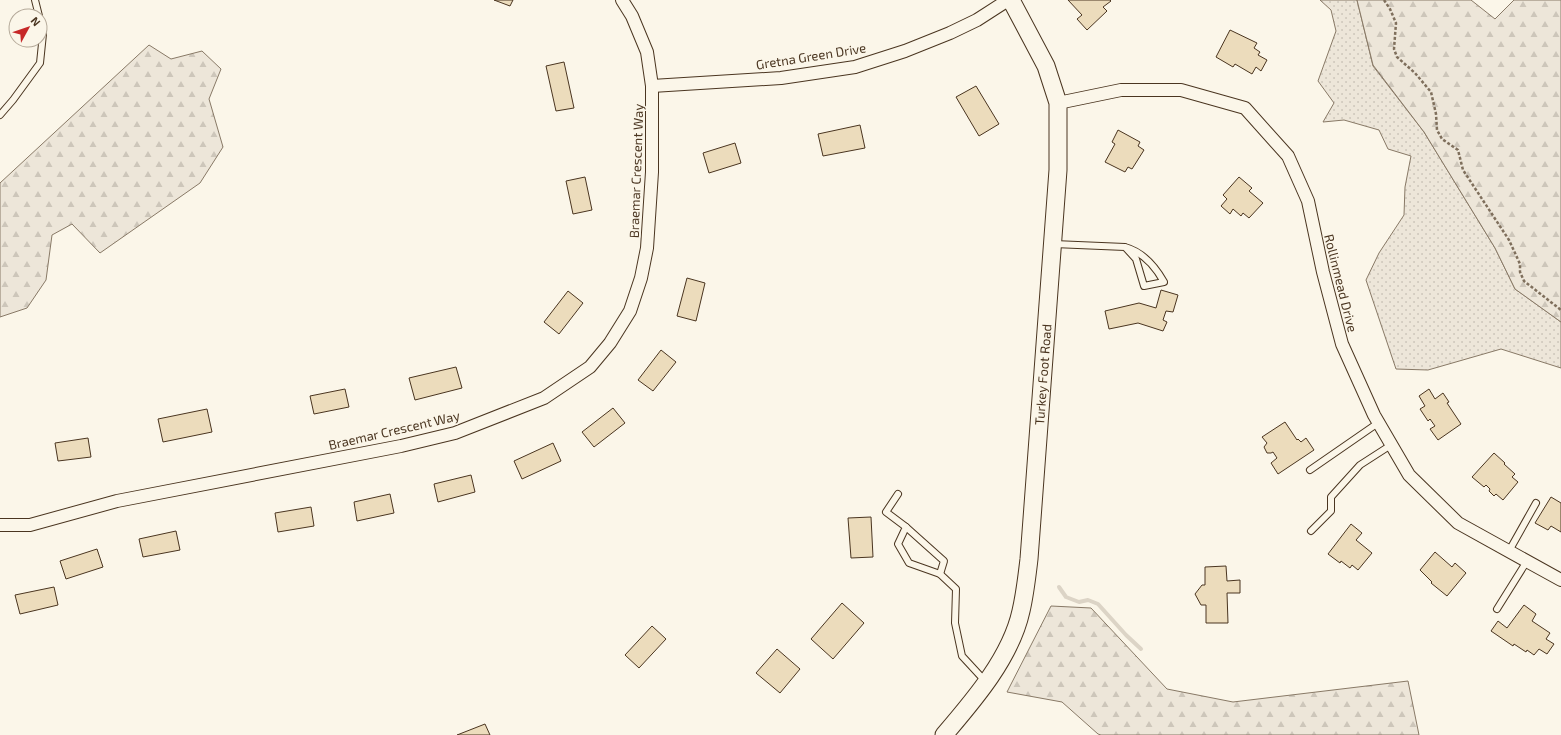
<svg xmlns="http://www.w3.org/2000/svg" width="1561" height="735" font-family="'Exo 2',sans-serif">
  <style>
    .green { fill: url(#green-dots); stroke: #887966 }
    .forest { fill: url(#forest-firs); stroke: #887966 }
    .lines { fill: none; stroke-linecap: round; stroke-linejoin: round }
    .stream { stroke: #dcd4c6; stroke-width: 4 }
    .building { fill: #ecdcbc; stroke: #4a3520 }
    .lane-casing { stroke: #4a3520; stroke-width: 8 }
    .street-casing { stroke: #4a3520; stroke-width: 14 }
    .secondary-casing { stroke: #4a3520; stroke-width: 19 }
    .path { stroke: #7f6f5c; stroke-width: 2.5; stroke-dasharray: 3 2; stroke-linecap: butt }
    .lane { stroke: #fbf6e9; stroke-width: 6 }
    .street { stroke: #fbf6e9; stroke-width: 12 }
    .secondary { stroke: #fbf6e9; stroke-width: 17 }
    .labels { text-anchor: middle; dominant-baseline: central; stroke-width: 3; stroke-linejoin: round; paint-order: stroke }
    .street-label { font-size: 13px; fill: #4a3520; stroke: #fbf6e9 }
  </style>
  <defs>
    <pattern id="green-dots" width="8" height="8" patternUnits="userSpaceOnUse"><rect width="8" height="8" fill="#ede6d9"/><path d="M2 2h.1M6 6h.1" fill="none" stroke="#cdc6ba" stroke-width="1.8" stroke-linecap="round"/></pattern>
    <pattern id="forest-firs" width="22" height="20" patternUnits="userSpaceOnUse"><rect width="22" height="20" fill="#ede6d9"/><path d="M5 1l3.5 6h-7zM16 11l3.5 6h-7z" fill="#cdc6ba"/></pattern>
  </defs>
  <rect width="100%" height="100%" fill="#fbf6e9"/>
  <polygon class="green" points="1320,0 1357,0 1373,66 1424,132 1495,248 1515,289 1561,322 1561,368 1501,349 1428,370 1396,369 1366,280 1379,253 1404,215 1405,187 1411,156 1388,149 1379,130 1344,120 1323,122 1334,103 1318,81 1336,31 1331,10"/>
  <g class="forest">
    <polygon points="1357,0 1471,0 1495,19 1514,0 1561,0 1561,322 1515,289 1495,248 1424,132 1373,65"/>
    <polygon points="149,45 171,59 202,51 221,69 209,99 223,147 200,183 100,253 72,224 52,235 46,280 27,308 0,317 0,183"/>
    <polygon points="1051,606 1091,608 1167,689 1233,702 1408,681 1419,735 1101,735 1098,734 1062,702 1007,692"/>
  </g>
  <g class="lines">
    <polyline class="stream" points="1059,587 1066,597 1079,602 1088,600 1098,604 1126,635 1141,649"/>
  </g>
  <g class="building">
    <polygon points="494,0 513,0 510,6"/>
    <polygon points="1068,0 1110,0 1111,1 1103,7 1107,11 1087,30 1077,19 1082,15"/>
    <polygon points="1230,30 1257,43 1254,48 1260,52 1258,55 1267,60 1261,71 1256,67 1252,74 1235,64 1233,67 1216,57"/>
    <polygon points="564,62 574,108 556,111 546,66"/>
    <polygon points="976,86 999,124 979,136 956,97"/>
    <polygon points="860,125 865,148 823,156 818,134"/>
    <polygon points="1118,130 1140,142 1138,146 1144,150 1132,169 1128,167 1125,172 1105,162 1115,144 1112,142"/>
    <polygon points="735,143 741,163 709,173 703,153"/>
    <polygon points="585,177 592,210 573,214 566,181"/>
    <polygon points="1239,177 1252,188 1249,191 1263,203 1249,218 1243,213 1241,216 1233,209 1230,214 1221,206 1227,199 1223,195"/>
    <polygon points="687,278 705,283 696,321 677,316"/>
    <polygon points="1161,290 1178,295 1173,312 1166,311 1163,320 1167,322 1163,331 1138,323 1109,329 1105,311 1139,303 1156,308"/>
    <polygon points="568,291 583,303 559,334 544,322"/>
    <polygon points="661,350 676,362 653,391 638,380"/>
    <polygon points="456,367 462,388 415,400 409,378"/>
    <polygon points="345,389 349,407 314,414 310,396"/>
    <polygon points="1429,389 1435,399 1443,393 1449,402 1447,403 1461,424 1438,440 1430,429 1435,426 1430,419 1428,421 1420,409 1425,406 1419,396"/>
    <polygon points="613,408 625,423 594,447 582,432"/>
    <polygon points="207,409 212,432 163,442 158,419"/>
    <polygon points="1285,422 1297,440 1298,439 1301,442 1306,438 1314,450 1278,474 1271,463 1277,458 1273,452 1271,453 1267,453 1264,447 1267,443 1262,437"/>
    <polygon points="88,438 91,457 58,461 55,443"/>
    <polygon points="553,443 561,461 522,479 514,461"/>
    <polygon points="1494,453 1505,463 1504,464 1515,474 1512,477 1518,482 1503,500 1496,494 1494,496 1489,491 1490,489 1486,485 1484,487 1472,477"/>
    <polygon points="471,475 475,492 438,502 434,484"/>
    <polygon points="390,494 394,513 357,521 354,502"/>
    <polygon points="1551,497 1561,503 1561,532 1551,526 1548,530 1535,523"/>
    <polygon points="311,507 314,526 278,532 275,513"/>
    <polygon points="871,517 873,557 851,558 848,518"/>
    <polygon points="1351,524 1362,533 1356,540 1372,553 1358,570 1352,565 1350,568 1341,561 1340,563 1328,554"/>
    <polygon points="176,531 180,550 143,557 139,539"/>
    <polygon points="97,549 103,567 66,579 60,561"/>
    <polygon points="1435,552 1452,567 1455,563 1466,573 1447,596 1431,583 1432,582 1420,570"/>
    <polygon points="1226,566 1227,581 1240,580 1240,593 1227,593 1228,623 1206,623 1206,605 1201,605 1195,594 1202,585 1205,585 1205,567"/>
    <polygon points="54,587 58,605 20,614 15,595"/>
    <polygon points="842,603 864,623 833,659 811,639"/>
    <polygon points="1524,605 1536,614 1532,621 1550,633 1546,639 1554,644 1547,654 1539,649 1534,655 1527,650 1526,652 1514,644 1513,646 1491,631 1498,621 1507,628"/>
    <polygon points="652,626 666,639 639,668 625,655"/>
    <polygon points="777,649 800,669 780,693 756,673"/>
    <polygon points="485,724 490,735 457,735"/>
  </g>
  <g class="lines">
    <g class="lane-casing">
      <g id="lane">
        <polyline points="35,0 39,16"/>
        <polyline points="0,115 13,100 40,63 43,34 40,22"/>
        <path d="M1054,244L1125,247L1136,259L1144,286L1164,282C1155,266 1143,252 1125,247"/>
        <polyline points="1310,470 1378,423"/>
        <polyline points="898,494 886,512 906,527 898,544 909,563 940,574 956,589 955,623 962,656 986,682"/>
        <polyline points="906,527 944,561 940,574"/>
        <polyline points="1311,531 1331,511 1331,497 1360,465 1391,445"/>
        <polyline points="1509,551 1536,503"/>
        <polyline points="1497,609 1527,561"/>
      </g>
    </g>
    <g class="street-casing">
      <g id="street">
        <polyline points="652,86 781,78 855,67 905,51 950,33 977,20 1008,0"/>
        <polyline points="1058,103 1121,90 1181,90 1245,108 1288,156 1308,201 1323,272 1342,344 1374,415 1409,475 1458,523 1561,580"/>
        <polyline points="0,525 30,525 117,501 401,446 455,433 544,398 590,367 610,343 630,311 641,278 647,248 652,172 652,86 647,52 632,16 622,0"/>
      </g>
    </g>
    <g class="secondary-casing">
      <g id="secondary">
        <path id="s1" d="M944,735C974,700 1011,657 1021,611C1025,594 1027,576 1029,559L1058,170V103L1046,66L1011,0"/>
      </g>
    </g>
    <polyline class="path" points="1384,0 1390,9 1396,23 1394,49 1397,57 1415,73 1431,92 1436,114 1437,130 1442,139 1458,150 1463,170 1509,240 1520,264 1520,272 1524,281 1561,310"/>
    <use href="#lane" class="lane"/>
    <use href="#street" class="street"/>
    <use href="#secondary" class="secondary"/>
  </g>
  <g class="labels">
    <g class="street-label">
      <text transform="translate(811 56) rotate(-9)">Gretna Green Drive</text>
      <text transform="translate(636 171) rotate(-88)">Braemar Crescent Way</text>
      <text transform="translate(1341 283) rotate(76)">Rollinmead Drive</text>
      <text stroke="none"><textPath href="#s1" startOffset="385">Turkey Foot Road</textPath></text>
      <text transform="translate(394 430) rotate(-13)">Braemar Crescent Way</text>
    </g>
  </g>
  <g transform="translate(28 28) rotate(50)"><circle r="19" fill="#fbf6e9" stroke="#b4a999"/>
  <path d="M0-3L7 15L0 10L-7 15Z" fill="#c62828"/>
  <text y="-6" font-size="11" font-weight="bold" text-anchor="middle" fill="#4a3520">N</text>
  </g>
</svg>
